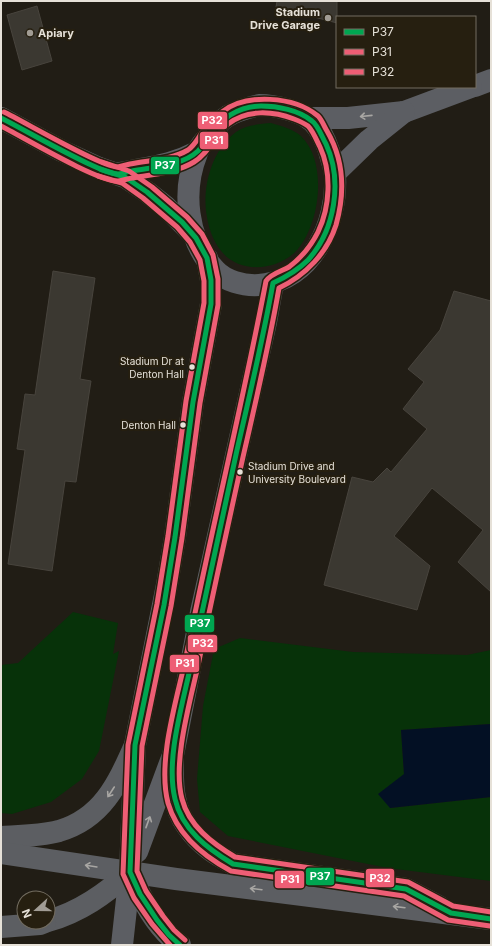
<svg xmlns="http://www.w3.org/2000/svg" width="492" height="946" font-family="Inter,sans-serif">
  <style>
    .green { fill: #073209 }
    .water { fill: #031024 }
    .building { fill: #3b3831; stroke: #48443d }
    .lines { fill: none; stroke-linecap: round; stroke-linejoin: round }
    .minor { stroke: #5c5e63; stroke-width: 22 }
    .major { stroke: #5c5e62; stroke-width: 22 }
    .bus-1-casing { stroke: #261f10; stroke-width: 8 }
    .bus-2-casing { stroke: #261f10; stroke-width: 8 }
    .bus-3-casing { stroke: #261f10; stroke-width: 8 }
    .bus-1 { stroke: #00a651; stroke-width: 5 }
    .bus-2 { stroke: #ee5e75; stroke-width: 5 }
    .bus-3 { stroke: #ee5e75; stroke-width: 5 }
    .oneway { stroke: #a8a6a3 }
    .poi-dot { fill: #a19c94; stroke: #261f10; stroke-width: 1.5 }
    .bus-dot { fill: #e6e1d8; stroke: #261f10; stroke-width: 1.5 }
    .labels { text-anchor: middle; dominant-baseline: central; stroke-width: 4; stroke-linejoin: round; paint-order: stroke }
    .bus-label { font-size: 10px; fill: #e6e1d8; stroke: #261f10; text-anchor: end }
    .poi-label { font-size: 11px; font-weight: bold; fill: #e6e1d8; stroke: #261f10; text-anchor: end }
    .line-badge { stroke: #261f10; stroke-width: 1.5 }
    .badge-label { font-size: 11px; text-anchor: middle; font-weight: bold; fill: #fff }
  </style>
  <rect width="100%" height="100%" fill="#211d15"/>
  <g class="green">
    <path d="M271,123C281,126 293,129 301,136C328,162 320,223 298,249C280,270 241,275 222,252C212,240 208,226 206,211C203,183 213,149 236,132C246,125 260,124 271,123Z"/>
    <polygon points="73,612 118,623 113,654 119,651 99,751 82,779 51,802 12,814 1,813 1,665 18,663"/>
    <polygon points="240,638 353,652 467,655 491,650 491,724 401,730 404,774 390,808 491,797 491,881 388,868 228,836 200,812 197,779 203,706 214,649"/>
  </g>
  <polygon class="water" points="491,724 491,797 390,808 378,794 404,774 401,730"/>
  <g class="building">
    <polygon points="277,1 337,1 337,23 276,7"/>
    <polygon points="37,6 52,61 22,70 7,15"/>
    <polygon points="53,271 95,278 80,379 91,381 87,407 76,482 65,481 52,571 8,564 25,450 17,449 25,394 35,395"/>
    <polygon points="454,291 491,301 491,592 458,562 483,530 432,488 394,536 430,566 417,610 324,585 352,477 373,482 387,468 391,472 427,429 403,409 424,382 408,369 440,330"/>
  </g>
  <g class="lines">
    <g class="minor">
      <polyline points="475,86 491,80"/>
      <path d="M259,105C274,105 302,111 313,122C320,129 326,142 329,151C331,159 334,166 335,175C338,222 312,281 259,285C243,286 225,281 215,270C186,239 182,190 197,153C199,147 204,142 207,138C213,130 219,121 228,116C237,110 248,108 259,105Z"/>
      <polyline points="1,118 62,151 99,168 125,177 147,192 166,207 194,235"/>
      <polyline points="308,118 348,118 404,112 471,87"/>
      <polyline points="335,173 369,140 404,112"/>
      <path d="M117,174C147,167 170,166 197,152"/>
      <polyline points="137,852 173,755 201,612 266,322 273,283"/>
      <polyline points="122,945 130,872 135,745 167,585 175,537 193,402 211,304 211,280 207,258"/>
    </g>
    <g class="major">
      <path d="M173,755C173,769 172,784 175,798C178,818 193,837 209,849C216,855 225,859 233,864L406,889L440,907"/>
      <path d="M1,837C20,836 40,836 59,831C103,818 118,783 135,745"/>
      <polyline points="1,853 176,879 491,919"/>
      <path d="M130,872C141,898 156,928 180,945"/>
      <path d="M48,921C80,912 105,894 130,872"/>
      <polyline points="1,927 40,924 45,922"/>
    </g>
    <g class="bus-1-casing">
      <g id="bus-1">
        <path d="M1,118C30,133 59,150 89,164C98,168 108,174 118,174C122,174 127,171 132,171C153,167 182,166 198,151C202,147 205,141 208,136C221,119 238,106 261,106C277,106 299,110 312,121C318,125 322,137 326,144C343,181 335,230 308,260C298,270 286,277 273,283C263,339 250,394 237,450C222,519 207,589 192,659C184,701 165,757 175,799C182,830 208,849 233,864L406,889L451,913L491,919"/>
        <polyline points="100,169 125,177 147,192 182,222 196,238 207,258 211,280 211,304 193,402 175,537 164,605 135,745 130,872 140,894 157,920 169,935 180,945"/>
      </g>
    </g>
    <g class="bus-2-casing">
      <g id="bus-2">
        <path d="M1,126C23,137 98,182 118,181C123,181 128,178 133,178C154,174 176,173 194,162C209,153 215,135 228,124C247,109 273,111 294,119C299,121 304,123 308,126C313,131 317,141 320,147C332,173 330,207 318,232C311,246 301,258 289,267C282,271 270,274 266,281C242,407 211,531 186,657C177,699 157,761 168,803C177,834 203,856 231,871L404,896L448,920L490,926"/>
        <polyline points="98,176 122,183 143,198 177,227 190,242 200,260 204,281 204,303 186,401 168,536 157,604 128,745 123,874 134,898 152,924 170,945"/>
      </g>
    </g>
    <g class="bus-3-casing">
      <g id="bus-3">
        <path d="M4,112C23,121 103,168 118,167C122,166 126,165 130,164C149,160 171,160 188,150C194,146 197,140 201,134C207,126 214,118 222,112C246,93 294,96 318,116C322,120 324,126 327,131C344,160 345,193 336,225C327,253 306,275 279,288C269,345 256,401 243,457C228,525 213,593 199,661C191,699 172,761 182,799C189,826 212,843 235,857L408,882L453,906L491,912"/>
        <polyline points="102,162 129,171 152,187 187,217 202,234 213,255 218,279 218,305 200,403 182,538 171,606 142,746 137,871 146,891 163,916 174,930 185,940"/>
      </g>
    </g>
    <use href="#bus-1" class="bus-1"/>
    <use href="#bus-2" class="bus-2"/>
    <use href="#bus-3" class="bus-3"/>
  </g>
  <defs><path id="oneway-shaft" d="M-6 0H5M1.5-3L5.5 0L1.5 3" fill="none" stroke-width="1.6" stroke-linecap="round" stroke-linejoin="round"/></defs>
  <g class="oneway">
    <use href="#oneway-shaft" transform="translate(366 116) rotate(174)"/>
    <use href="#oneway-shaft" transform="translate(111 792) rotate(123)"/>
    <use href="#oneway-shaft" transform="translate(148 822) rotate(-70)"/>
    <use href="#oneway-shaft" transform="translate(91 866) rotate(-171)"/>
    <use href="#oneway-shaft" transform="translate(256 889) rotate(-173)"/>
    <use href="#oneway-shaft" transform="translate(399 907) rotate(-173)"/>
  </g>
  <g class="poi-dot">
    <circle cx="328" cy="18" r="4"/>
    <circle cx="30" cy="33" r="4"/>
  </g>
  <g class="bus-dot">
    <circle cx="192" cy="367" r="3.5"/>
    <circle cx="183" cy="425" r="3.5"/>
    <circle cx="240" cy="472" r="3.5"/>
  </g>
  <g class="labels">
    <g class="bus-label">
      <text x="184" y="361">Stadium Dr at<tspan x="184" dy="13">Denton Hall</tspan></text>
      <text x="176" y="425">Denton Hall</text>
      <text x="248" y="466" text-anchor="start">Stadium Drive and<tspan x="248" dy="13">University Boulevard</tspan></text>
    </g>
    <g class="poi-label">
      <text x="320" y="12">Stadium<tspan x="320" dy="13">Drive Garage</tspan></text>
      <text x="38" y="33" text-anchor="start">Apiary</text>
    </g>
  </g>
  <g class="line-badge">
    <rect x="197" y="111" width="31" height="19" rx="4" fill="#ee5e75"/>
    <rect x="199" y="131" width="30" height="19" rx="4" fill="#ee5e75"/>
    <rect x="150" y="156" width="30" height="19" rx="4" fill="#00a651"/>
    <rect x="184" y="614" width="31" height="19" rx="4" fill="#00a651"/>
    <rect x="187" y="634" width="31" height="19" rx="4" fill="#ee5e75"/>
    <rect x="169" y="654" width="31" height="19" rx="4" fill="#ee5e75"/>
    <rect x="305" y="867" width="30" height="19" rx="4" fill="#00a651"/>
    <rect x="365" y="868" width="30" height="20" rx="4" fill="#ee5e75"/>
    <rect x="274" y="870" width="31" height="19" rx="4" fill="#ee5e75"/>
  </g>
  <g class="badge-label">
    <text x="212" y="124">P32</text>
    <text x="214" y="144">P31</text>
    <text x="165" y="169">P37</text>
    <text x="200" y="627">P37</text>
    <text x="203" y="647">P32</text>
    <text x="185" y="667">P31</text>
    <text x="320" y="880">P37</text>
    <text x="380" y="882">P32</text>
    <text x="290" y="883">P31</text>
  </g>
  <rect width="492" height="946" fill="none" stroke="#e6e1d8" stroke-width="4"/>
  <rect x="336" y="16" width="140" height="72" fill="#261f10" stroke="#736d60"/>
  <rect x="344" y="29" width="20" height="6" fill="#00a651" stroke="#736d60"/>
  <text x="372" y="36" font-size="12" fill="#e6e1d8">P37</text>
  <rect x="344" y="49" width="20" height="6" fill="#ee5e75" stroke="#736d60"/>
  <text x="372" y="56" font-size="12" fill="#e6e1d8">P31</text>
  <rect x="344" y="69" width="20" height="6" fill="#ee5e75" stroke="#736d60"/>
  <text x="372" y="76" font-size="12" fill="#e6e1d8">P32</text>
  <g transform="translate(36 910) rotate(249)"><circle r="19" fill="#261f10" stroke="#736d60"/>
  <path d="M0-3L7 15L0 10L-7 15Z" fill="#a19c94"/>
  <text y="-6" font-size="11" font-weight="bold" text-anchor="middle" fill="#e6e1d8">N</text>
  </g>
</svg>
